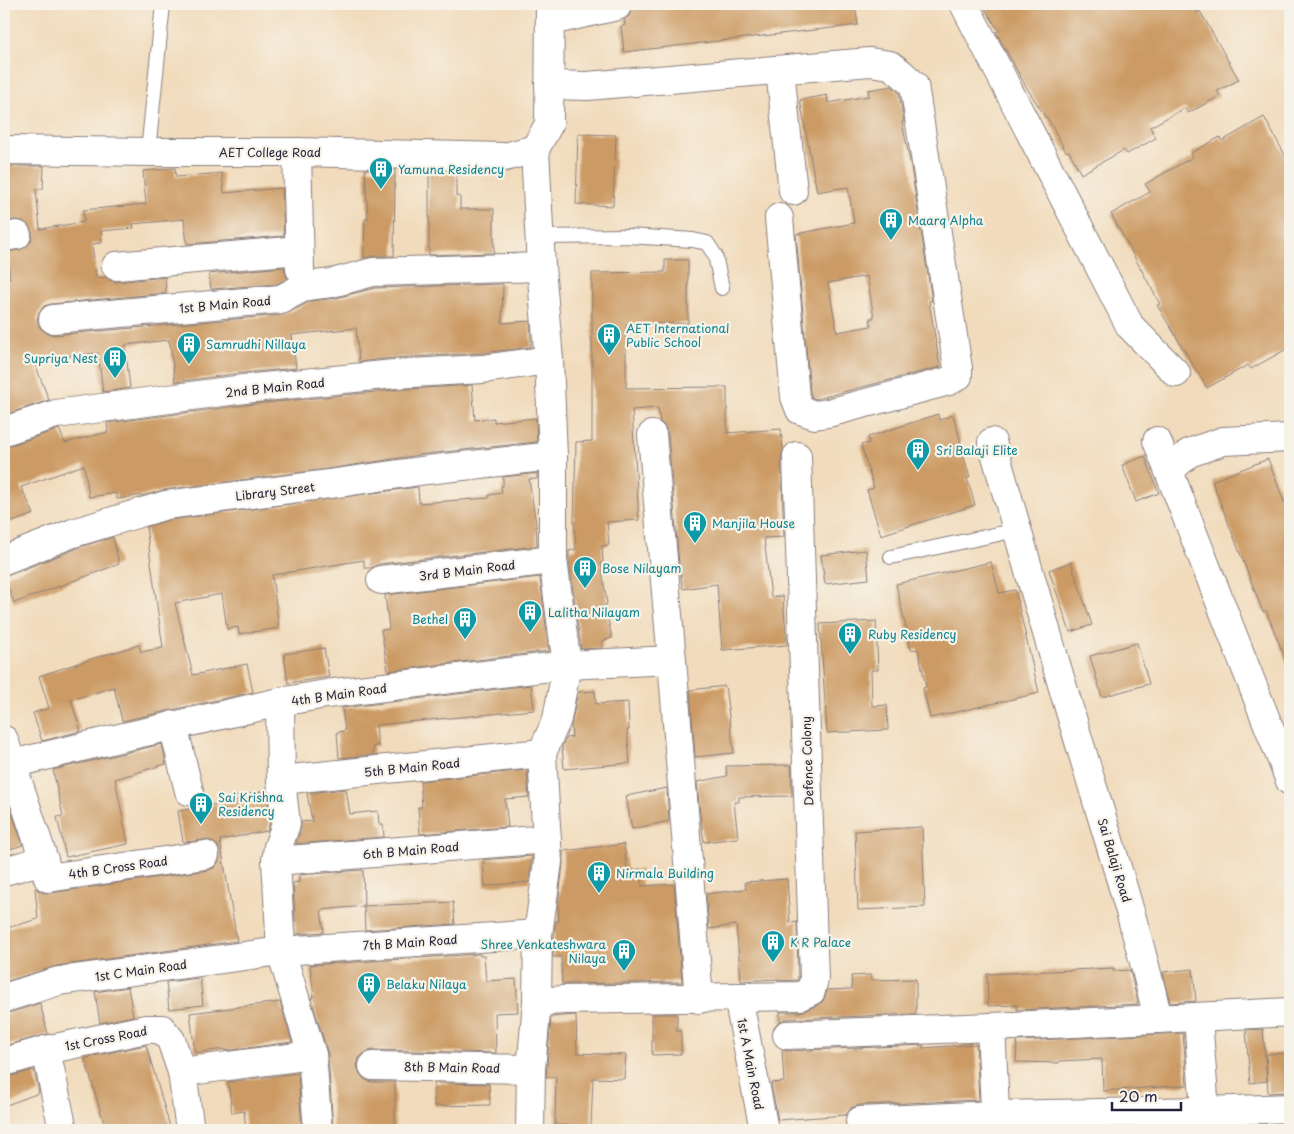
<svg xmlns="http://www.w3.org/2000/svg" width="1294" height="1134" font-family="'Playpen Sans',sans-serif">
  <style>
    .building { fill: #cc9b65; fill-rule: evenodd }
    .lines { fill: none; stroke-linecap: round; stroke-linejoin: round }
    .service-casing { stroke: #8a7e7c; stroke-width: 16 }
    .minor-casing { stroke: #8a7e7c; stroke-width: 30 }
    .service { stroke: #fff; stroke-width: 14 }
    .minor { stroke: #fff; stroke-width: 28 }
    .labels { text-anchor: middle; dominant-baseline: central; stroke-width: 4.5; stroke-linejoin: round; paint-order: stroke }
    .street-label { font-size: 12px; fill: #22223b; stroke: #f7f3e8 }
    .culture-label { font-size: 12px; fill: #0d838f; stroke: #f7f3e8; text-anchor: start }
  </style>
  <rect width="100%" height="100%" fill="#f7f3e8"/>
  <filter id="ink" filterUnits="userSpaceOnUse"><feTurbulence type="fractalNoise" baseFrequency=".02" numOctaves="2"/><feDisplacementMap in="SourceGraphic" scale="10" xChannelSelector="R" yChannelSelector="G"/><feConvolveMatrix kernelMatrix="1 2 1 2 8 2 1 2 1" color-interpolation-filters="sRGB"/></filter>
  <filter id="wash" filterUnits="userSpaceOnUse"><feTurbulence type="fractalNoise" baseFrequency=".0096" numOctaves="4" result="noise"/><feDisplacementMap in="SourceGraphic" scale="20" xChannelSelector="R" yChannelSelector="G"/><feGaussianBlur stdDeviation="1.12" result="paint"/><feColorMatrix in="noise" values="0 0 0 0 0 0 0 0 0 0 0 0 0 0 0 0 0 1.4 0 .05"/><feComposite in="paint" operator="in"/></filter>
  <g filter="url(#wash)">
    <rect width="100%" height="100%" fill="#f1dbbc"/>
    <g id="blocks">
      <g class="building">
        <polygon points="632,4 855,4 858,25 624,52 621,26 625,25 624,19 628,17 632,11"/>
        <polygon points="982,4 1192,4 1197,13 1200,11 1239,80 1217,91 1220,96 1188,113 1185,108 1150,127 1156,138 1127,154 1124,150 1081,174 1069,151 1066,152 1047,117 1046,118 1025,85 996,32 999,31"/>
        <path d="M892,86L899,93L904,122H902L911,167L932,301H929L940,367L816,399L812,398L810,393L796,234L854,223L848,187L817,192L800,100L827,95L828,103L869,96L868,90ZM867,276L874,318H870L871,326L837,332L828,283Z"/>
        <polygon points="1264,117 1290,164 1290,347 1251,369 1248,365 1207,388 1157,305 1160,304 1111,214 1150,192 1145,184 1193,157 1191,153 1220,137 1222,141"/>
        <polygon points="578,134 616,135 613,206 576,204"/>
        <polygon points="4,166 44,166 43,189 36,189 40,229 84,222 83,210 146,204 143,171 175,168 176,177 222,173 224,193 282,188 284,236 187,244 184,219 133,224 134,228 101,231 102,243 92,244 96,278 106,277 110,280 117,282 165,277 166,293 51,304 44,306 39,312 37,320 40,328 47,333 54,335 282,315 288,313 311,301 336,298 375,288 503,284 502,323 530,321 531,347 482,353 393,358 359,362 356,328 292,335 296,368 242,373 175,382 170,343 169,343 169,340 125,345 130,388 103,392 98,353 41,359 43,364 36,367 49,400 4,415 4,280 10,278 7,252 19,250 26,247 31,241 32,233 29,226 23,221 15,220 4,221"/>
        <polygon points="365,169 395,170 394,256 372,256 364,258 365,219 368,219"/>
        <polygon points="429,171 456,171 456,196 460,196 460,209 494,209 494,253 429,255"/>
        <polygon points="665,260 688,260 688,323 626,324 626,388 727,387 727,433 781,429 783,450 781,457 784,537 764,538 771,597 783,596 787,645 722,650 717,584 683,589 679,565 668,434 665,426 660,422 658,408 632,410 639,520 607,522 609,545 602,546 603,562 601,563 607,604 605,605 612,638 602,641 603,648 581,649 569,559 569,551 576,549 574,522 576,442 592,441 592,273 665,272"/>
        <polygon points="284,267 287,278 277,284 211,289 209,274"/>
        <polygon points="472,385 475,420 494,418 494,422 536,418 537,442 425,454 335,468 164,490 142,496 142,495 117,499 116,493 89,497 84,465 21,487 34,514 4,525 4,446 9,446 59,429 65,443 108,432 107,423 246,405 395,390"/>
        <polygon points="938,414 939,420 953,415 961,442 959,442 970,477 967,478 975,505 881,535 867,490 874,488 861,445 869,443 868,437"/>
        <polygon points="1145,456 1159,493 1136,502 1122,465"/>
        <polygon points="1268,459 1284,502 1290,499 1290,668 1289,668 1266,611 1263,612 1212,481"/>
        <polygon points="537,473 537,479 529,479 536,524 537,546 379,564 371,568 364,568 364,560 272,575 279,628 239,634 238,627 227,629 222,594 175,603 193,675 247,664 253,692 122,721 114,687 71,700 81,731 42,741 33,713 49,708 39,676 91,659 139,645 141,652 163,648 146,527 169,520 418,487 419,503 489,498 489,495 502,493 501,486 503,486 503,477"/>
        <polygon points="113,537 119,564 14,603 4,577 83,546"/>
        <polygon points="866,550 869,579 825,584 821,555"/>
        <polygon points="991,562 999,593 1015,590 1039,693 930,718 923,688 926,687 918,649 911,650 896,584"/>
        <polygon points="1071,562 1092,625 1070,632 1049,570"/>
        <polygon points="540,577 549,651 388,671 381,630 389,629 385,595"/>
        <polygon points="876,621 878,670 871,670 872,706 887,705 888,730 827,733 820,624"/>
        <polygon points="1137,643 1149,684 1102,697 1090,656"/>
        <polygon points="324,648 329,677 288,683 284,654"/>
        <polygon points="531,685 534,710 376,725 378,746 373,746 373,755 339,758 337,732 345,731 342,708"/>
        <polygon points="725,686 734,753 695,757 690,690"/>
        <polygon points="595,691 596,704 628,702 629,730 627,730 630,763 564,769 562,746 566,738 572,737 571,726 578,692"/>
        <polygon points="162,744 166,764 115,779 128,844 66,857 57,817 63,816 53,770"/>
        <polygon points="791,765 792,796 739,797 739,802 734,802 738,838 704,842 700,815 697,782 727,776 726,766"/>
        <polygon points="527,770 529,797 505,799 508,827 420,834 418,807 422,807 420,781"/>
        <polygon points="667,788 669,821 632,829 626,796"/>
        <polygon points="346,789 350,814 378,811 379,824 383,824 384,837 296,844 301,829 301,822 312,821 307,793"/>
        <polygon points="4,791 23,845 4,851"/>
        <polygon points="267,791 270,822 267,831 220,840 237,941 57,966 4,982 4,929 38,919 35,888 43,893 50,893 208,870 214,868 219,861 220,853 218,846 211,841 203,840 183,842 178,811 235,801 234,797"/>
        <polygon points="922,827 925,907 858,910 855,831"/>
        <polygon points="624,844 627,871 640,869 642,886 674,884 682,982 562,984 561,957 553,957 554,935 556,921 559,921 558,907 563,864 563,851"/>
        <polygon points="532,856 529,882 485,886 483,860"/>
        <polygon points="363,870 364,906 321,910 324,932 296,934 293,883 299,882 299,875"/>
        <polygon points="787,879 790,923 797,922 798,980 779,981 779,979 741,981 736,925 709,929 706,894 746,889 745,882"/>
        <polygon points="453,902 455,924 365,930 364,906"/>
        <polygon points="480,954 480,956 484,956 486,981 516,979 518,1012 495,1013 496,1053 373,1050 366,1052 359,1058 357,1066 360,1074 365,1080 372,1082 395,1082 395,1130 333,1130 328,1054 311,998 314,997 310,965"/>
        <polygon points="1114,968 1113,971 1130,970 1138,1004 1017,1010 1017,1005 988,1006 987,974"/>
        <polygon points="1193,969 1196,1001 1170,1003 1163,972"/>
        <polygon points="871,975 871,980 916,979 916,1014 786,1019 780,1021 780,1012 800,1012 806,1010 817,1005 823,1001 827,990 852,989 851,976"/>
        <polygon points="200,978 203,1005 169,1009 166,982"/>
        <polygon points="128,987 133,1016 100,1023 95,992"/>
        <polygon points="280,1002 292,1042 225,1051 224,1049 195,1053 190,1013"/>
        <polygon points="40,1003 48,1034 4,1046 4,1013 9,1013"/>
        <polygon points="652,1014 677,1014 677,1031 681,1031 681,1054 652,1055"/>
        <polygon points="576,1015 577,1053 626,1055 624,1079 593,1078 591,1126 555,1125 556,1077 546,1077 551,1017"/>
        <polygon points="1263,1029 1267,1081 1250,1083 1246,1030"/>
        <polygon points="1183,1033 1187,1085 1103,1091 1102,1059 1059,1061 1059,1063 1016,1062 1017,1041"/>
        <polygon points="976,1044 979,1100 859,1105 851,1108 846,1115 778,1120 771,1083 784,1082 782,1050 788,1051 923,1045 923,1048"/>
        <polygon points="146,1045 171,1130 106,1130 85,1059 94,1056"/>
        <polygon points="1287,1053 1289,1092 1268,1093 1266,1054"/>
        <polygon points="34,1070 39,1093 4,1106 4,1077 8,1077"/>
        <polygon points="298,1073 302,1130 246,1130 244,1111 232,1113 228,1082"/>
        <polygon points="434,1083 489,1084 490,1105 434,1106"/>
        <rect x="1270" y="1124" width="20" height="6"/>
      </g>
    </g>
  </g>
  <g filter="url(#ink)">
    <use href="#blocks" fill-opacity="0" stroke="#8a7e7c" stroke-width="1"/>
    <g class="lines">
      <g class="service-casing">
        <g id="service">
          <polyline points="148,152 163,4"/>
          <polyline points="540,237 628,236 693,240 707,243 715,255 722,288"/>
          <polyline points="891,557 1017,530"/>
        </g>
      </g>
      <g class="minor-casing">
        <g id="minor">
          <polyline points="964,4 1130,326 1176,373"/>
          <polyline points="550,21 617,6"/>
          <polyline points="780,70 793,191"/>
          <polyline points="549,85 587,86 870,62 890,65 901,73 914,85 958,368 958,376 949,381 828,413 815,415 800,410 795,397 779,218"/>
          <polyline points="4,150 148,152 297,152 505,157 535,149"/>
          <polyline points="297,152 300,269"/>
          <polyline points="4,237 17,235"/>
          <polyline points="116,266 299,250"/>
          <polyline points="53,319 281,299 306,286 332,283 373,272 541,267"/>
          <polyline points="4,431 56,414 244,389 394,374 483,369 549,360"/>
          <polyline points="652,435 672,660 699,999"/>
          <polyline points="1157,441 1290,781"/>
          <path d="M992,442C1022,547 1052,653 1084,758C1110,845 1138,931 1158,1019L991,1027L996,1130"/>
          <polyline points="1169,471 1189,453 1223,441 1290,438"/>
          <polyline points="4,560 73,533 166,505 337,483 427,470 553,456"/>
          <polyline points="381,580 553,560"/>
          <polyline points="280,702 281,780 286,824 278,847 276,861 281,951 312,1055 318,1130"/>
          <polyline points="173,725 189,791"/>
          <polyline points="4,740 44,860 48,878 205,855"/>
          <polyline points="12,764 119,738 280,702 326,694 567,665 672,660"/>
          <polyline points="281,780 542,753"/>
          <polyline points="276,861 547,839"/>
          <polyline points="4,871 44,860"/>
          <polyline points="738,997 764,1130"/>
          <polyline points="4,998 59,981 281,951 538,934"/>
          <polyline points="537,1002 563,1000 800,996 811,991 814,979 797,456"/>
          <polyline points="1198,1018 1205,1111 1205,1128"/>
          <polyline points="1158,1019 1290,1012"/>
          <polyline points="787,1035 991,1027"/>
          <polyline points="46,1050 63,1130"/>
          <polyline points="4,1062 46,1050 146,1029 162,1029 171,1040 182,1072 312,1055"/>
          <polyline points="373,1066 531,1069"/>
          <polyline points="182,1072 190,1130"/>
          <polyline points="860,1121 995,1115 1205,1111 1290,1108"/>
          <polyline points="530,1130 531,1069 537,1002 538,934 548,862 542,753 557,719 567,665 553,560 553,456 549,360 541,267 535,149 549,124 550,4"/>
        </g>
      </g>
      <use href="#service" class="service"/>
      <use href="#minor" class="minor"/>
    </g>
  </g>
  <defs>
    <g id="building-pin" transform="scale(1.25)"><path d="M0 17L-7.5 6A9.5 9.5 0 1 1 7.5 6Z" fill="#0f9aa8" stroke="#f7f3e8"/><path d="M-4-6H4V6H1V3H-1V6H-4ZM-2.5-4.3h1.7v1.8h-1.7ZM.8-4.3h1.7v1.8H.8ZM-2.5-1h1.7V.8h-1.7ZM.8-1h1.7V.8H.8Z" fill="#fff"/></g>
  </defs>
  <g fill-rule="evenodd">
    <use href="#building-pin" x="381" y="169"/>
    <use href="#building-pin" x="891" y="220"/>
    <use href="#building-pin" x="609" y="335"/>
    <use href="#building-pin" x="189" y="344"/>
    <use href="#building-pin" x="115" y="358"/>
    <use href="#building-pin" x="918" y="450"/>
    <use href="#building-pin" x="695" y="523"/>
    <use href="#building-pin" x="585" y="568"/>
    <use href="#building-pin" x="530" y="612"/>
    <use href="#building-pin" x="465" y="619"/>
    <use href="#building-pin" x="850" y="634"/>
    <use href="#building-pin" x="201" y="804"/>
    <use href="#building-pin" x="599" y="873"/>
    <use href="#building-pin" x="773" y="942"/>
    <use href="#building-pin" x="624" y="951"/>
    <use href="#building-pin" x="369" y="984"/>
  </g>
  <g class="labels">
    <g class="street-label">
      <text x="270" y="152">AET College Road</text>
      <text transform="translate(225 304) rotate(-5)">1st B Main Road</text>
      <text transform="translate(275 387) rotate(-6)">2nd B Main Road</text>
      <text transform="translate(275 491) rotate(-7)">Library Street</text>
      <text transform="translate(467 570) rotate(-7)">3rd B Main Road</text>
      <text transform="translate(339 694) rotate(-8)">4th B Main Road</text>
      <text transform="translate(807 761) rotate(-92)">Defence Colony</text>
      <text transform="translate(412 767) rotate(-6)">5th B Main Road</text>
      <text transform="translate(411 850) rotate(-5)">6th B Main Road</text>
      <text transform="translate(1115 860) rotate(73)">Sai Balaji Road</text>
      <text transform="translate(118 867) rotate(-8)">4th B Cross Road</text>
      <text transform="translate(410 942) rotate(-4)">7th B Main Road</text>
      <text transform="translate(141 970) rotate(-8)">1st C Main Road</text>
      <text transform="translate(106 1038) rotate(-11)">1st Cross Road</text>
      <text transform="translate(751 1064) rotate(79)">1st A Main Road</text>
      <text transform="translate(452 1067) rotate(1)">8th B Main Road</text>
    </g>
    <g class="culture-label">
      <text x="398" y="169">Yamuna Residency</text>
      <text x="908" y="220">Maarq Alpha</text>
      <text x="626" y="328">AET International<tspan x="626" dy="14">Public School</tspan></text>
      <text x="206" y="344">Samrudhi Nillaya</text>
      <text x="98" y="358" text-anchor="end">Supriya Nest</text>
      <text x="936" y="450">Sri Balaji Elite</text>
      <text x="712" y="523">Manjila House</text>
      <text x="602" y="568">Bose Nilayam</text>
      <text x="548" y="612">Lalitha Nilayam</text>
      <text x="448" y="619" text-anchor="end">Bethel</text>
      <text x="868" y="634">Ruby Residency</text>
      <text x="218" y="797">Sai Krishna<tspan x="218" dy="14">Residency</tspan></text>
      <text x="616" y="873">Nirmala Building</text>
      <text x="790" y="942">K R Palace</text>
      <text x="606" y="944" text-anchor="end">Shree Venkateshwara<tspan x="606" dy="14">Nilaya</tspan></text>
      <text x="386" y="984">Belaku Nilaya</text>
    </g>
  </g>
  <rect width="1294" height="1134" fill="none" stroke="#f7f3e8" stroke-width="20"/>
  <path d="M1112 1102v8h69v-8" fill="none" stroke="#22223b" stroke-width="2.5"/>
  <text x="1119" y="1102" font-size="15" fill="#22223b" stroke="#f7f3e8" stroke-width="4" paint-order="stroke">20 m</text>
</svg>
